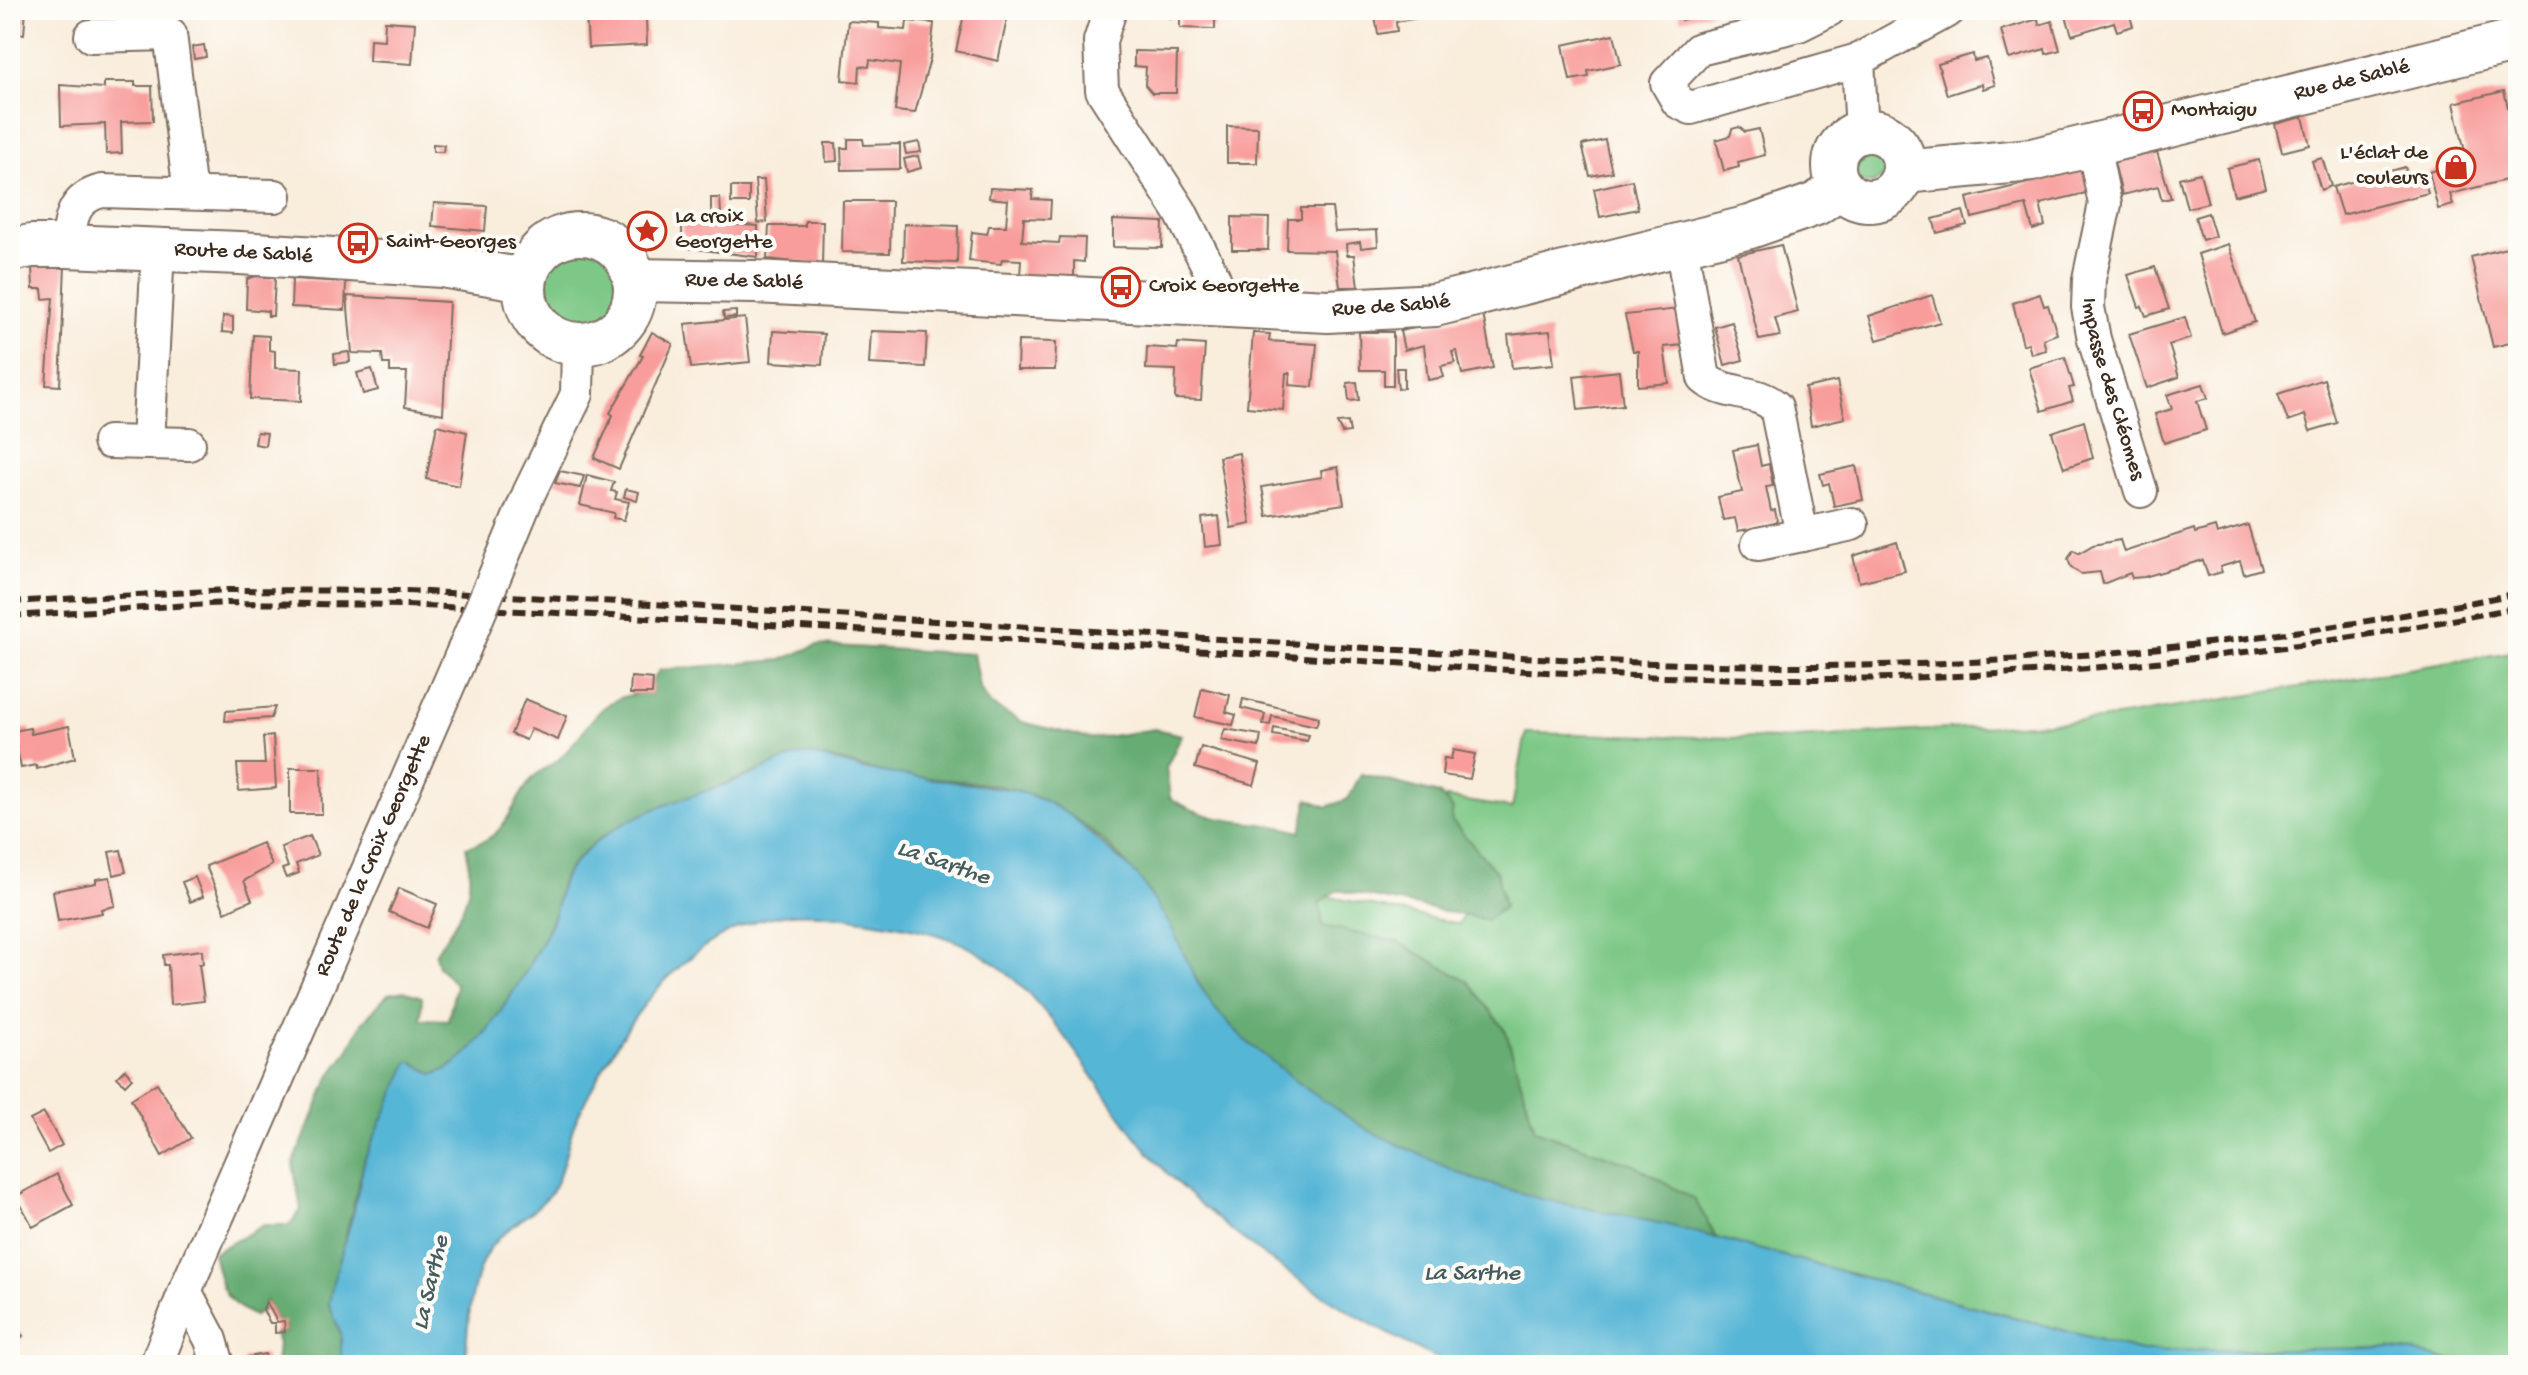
<svg xmlns="http://www.w3.org/2000/svg" width="2528" height="1375" font-family="'Gochi Hand',sans-serif">
  <style>
    .green { fill: #7dc886; stroke: #5c7952; stroke-width: 2 }
    .forest { fill: #66ac73; stroke: #506b48; stroke-width: 2 }
    .water { fill: #57b6d6; stroke: #49707a; stroke-width: 2 }
    .building { fill: #f89d9b }
    .lines { fill: none; stroke-linecap: round; stroke-linejoin: round }
    .minor-casing { stroke: #7e6e60; stroke-width: 36 }
    .major-casing { stroke: #7e6e60; stroke-width: 46 }
    .minor { stroke: #fff; stroke-width: 32 }
    .major { stroke: #fff; stroke-width: 42 }
    .rail { stroke: #3b2a1e; stroke-width: 6; stroke-dasharray: 12 6; stroke-linecap: butt }
    .minor-bridge-casing { stroke: #7e6e60; stroke-width: 36; stroke-linecap: butt }
    .minor-bridge { stroke: #fff; stroke-width: 32 }
    .labels { text-anchor: middle; dominant-baseline: central; stroke-width: 8; stroke-linejoin: round; paint-order: stroke }
    .street-label { font-size: 22px; fill: #3b2a1e; stroke: #fdfcf7 }
    .poi-label { font-size: 22px; fill: #3b2a1e; stroke: #fdfcf7; text-anchor: start }
    .water-label { font-size: 24px; font-style: italic; fill: #455b5e; stroke: #fdfcf7 }
  </style>
  <rect width="100%" height="100%" fill="#fdfcf7"/>
  <filter id="ink" filterUnits="userSpaceOnUse"><feTurbulence type="fractalNoise" baseFrequency=".0125" numOctaves="2"/><feDisplacementMap in="SourceGraphic" scale="16" xChannelSelector="R" yChannelSelector="G"/><feConvolveMatrix kernelMatrix="1 2 1 2 8 2 1 2 1" color-interpolation-filters="sRGB"/></filter>
  <filter id="wash" filterUnits="userSpaceOnUse"><feTurbulence type="fractalNoise" baseFrequency=".006" numOctaves="4" result="noise"/><feDisplacementMap in="SourceGraphic" scale="32" xChannelSelector="R" yChannelSelector="G"/><feGaussianBlur stdDeviation="1.8" result="paint"/><feColorMatrix in="noise" values="0 0 0 0 0 0 0 0 0 0 0 0 0 0 0 0 0 1.4 0 .05"/><feComposite in="paint" operator="in"/></filter>
  <g filter="url(#wash)">
    <rect width="100%" height="100%" fill="#f9eddc"/>
    <g class="green">
      <circle cx="1869" cy="165" r="18"/>
      <circle cx="580" cy="289" r="45"/>
      <polygon points="2518,651 2518,1365 2475,1365 2389,1348 2141,1351 1664,1224 1541,1199 1260,882 1459,924 1478,884 1442,864 1446,798 1512,808 1526,733 1781,739 2098,720"/>
    </g>
    <path class="forest" d="M817,645L973,654L979,687L990,704L1022,722L1092,739L1155,729L1182,735L1166,768L1170,798C1221,829 1249,817 1301,832L1308,799L1327,807L1348,799L1361,774L1439,794L1453,809L1451,820L1497,873L1504,907L1487,920L1338,890L1319,903L1323,926L1398,942L1469,982L1506,1032L1535,1130L1634,1165L1695,1200L1717,1238C1635,1216 1549,1207 1470,1178C1398,1152 1331,1111 1272,1064C1243,1040 1213,1012 1196,979C1181,952 1170,924 1153,899C1121,851 1069,804 1013,789C974,780 933,780 893,774C861,769 832,755 799,755L625,823C604,834 583,850 568,870C558,883 559,901 553,916C538,954 476,1068 433,1074L412,1062L365,1158L329,1304L341,1334V1365H276L278,1344L275,1333L285,1332L284,1322H277L266,1301L263,1310L254,1316C222,1301 221,1286 213,1253L264,1225H289L301,1210L293,1164L330,1076L347,1053L362,1023L388,994L404,991L422,997L421,1019L448,1020L456,985L438,966L435,954C461,913 477,897 466,847C509,838 507,809 532,779C538,771 549,767 557,761C592,729 597,690 652,694L653,679L660,670L781,660Z"/>
    <path class="water" d="M810,754L866,770L1015,790L1045,801L1071,816L1138,876L1172,928L1196,980L1216,1010L1246,1041L1308,1090L1367,1130L1470,1178L1541,1199L1664,1224L2141,1351L2389,1348L2475,1365H1452C1358,1323 1253,1255 1178,1184C1116,1125 1080,1043 1018,983C974,941 935,931 877,922C849,918 821,912 792,914C709,921 647,990 609,1058C596,1080 582,1104 573,1128C567,1146 564,1166 556,1183C545,1209 513,1221 495,1242C471,1267 466,1331 466,1365H341V1334L329,1304L333,1282L353,1214L365,1158L408,1063L412,1062L433,1074C475,1069 538,954 553,918C560,900 558,882 571,867C615,813 680,801 742,779C764,771 785,756 810,754Z"/>
    <g id="blocks">
      <g class="building">
        <polygon points="10,10 26,10 24,34 10,33"/>
        <polygon points="586,10 616,10 617,20 646,19 647,45 588,48"/>
        <polygon points="965,10 1009,10 998,61 956,51"/>
        <polygon points="1169,10 1215,10 1215,29 1180,28 1180,18 1169,18"/>
        <polygon points="1374,10 1433,10 1434,15 1396,22 1397,31 1378,34"/>
        <polygon points="1678,10 1715,10 1715,11 1681,20"/>
        <polygon points="2064,10 2128,10 2133,26 2117,31 2114,22 2072,35"/>
        <polygon points="2143,10 2162,10 2163,11 2145,16"/>
        <polygon points="2488,10 2511,10 2511,11 2489,16"/>
        <polygon points="2038,19 2039,25 2052,21 2060,50 2046,54 2045,49 2009,59 2001,30"/>
        <polygon points="385,21 415,23 412,64 369,61 370,39 384,40"/>
        <polygon points="848,21 879,23 879,28 906,30 907,21 934,23 930,59 915,113 895,111 900,64 870,60 869,67 860,66 859,82 842,80"/>
        <polygon points="1614,34 1621,64 1588,71 1589,77 1570,80 1563,45"/>
        <polygon points="204,45 206,57 194,59 192,47"/>
        <polygon points="1134,51 1177,52 1176,93 1152,93 1145,85 1146,67 1134,66"/>
        <polygon points="1973,54 1974,61 1987,58 1995,85 1983,89 1982,84 1947,95 1938,64"/>
        <polygon points="104,82 135,82 135,86 152,86 153,121 121,122 122,153 106,154 105,124 61,126 60,85 104,88"/>
        <polygon points="2504,91 2518,150 2518,177 2450,194 2453,205 2438,209 2429,172 2444,168 2442,158 2465,152 2454,103"/>
        <polygon points="2303,117 2310,145 2282,152 2275,124"/>
        <polygon points="1227,126 1258,127 1257,163 1227,163"/>
        <polygon points="1739,127 1745,132 1759,129 1765,155 1738,162 1739,167 1724,171 1716,140 1730,136 1732,129"/>
        <polygon points="848,139 863,139 864,145 900,144 900,169 842,170 841,148 848,148"/>
        <polygon points="1605,140 1612,172 1590,176 1582,145"/>
        <polygon points="919,142 921,152 906,154 904,145"/>
        <polygon points="825,143 836,143 837,161 826,162"/>
        <polygon points="433,144 444,145 443,152 433,152"/>
        <polygon points="2157,152 2171,198 2162,200 2158,186 2122,195 2114,162"/>
        <polygon points="918,156 921,168 907,172 904,159"/>
        <polygon points="2322,158 2331,186 2321,190 2312,161"/>
        <polygon points="2259,160 2266,188 2234,196 2227,168"/>
        <polygon points="2405,167 2408,177 2418,174 2420,181 2424,179 2428,193 2342,215 2333,187"/>
        <polygon points="2084,169 2090,192 2040,204 2045,226 2033,230 2026,205 1972,218 1967,198"/>
        <polygon points="2200,173 2208,203 2187,208 2179,178"/>
        <polygon points="755,180 764,180 767,222 758,223"/>
        <polygon points="1632,180 1638,209 1600,217 1594,189"/>
        <rect x="731" y="187" width="18" height="16"/>
        <polygon points="990,188 1033,190 1032,199 1051,200 1050,219 1024,218 1022,241 1059,243 1060,237 1085,238 1084,262 1074,261 1074,277 1020,276 1021,260 1002,259 1001,264 969,261 972,232 987,234 989,226 1006,226 1008,200 989,198"/>
        <polygon points="711,198 720,198 721,213 711,213"/>
        <polygon points="843,201 891,201 890,253 842,252"/>
        <polygon points="434,203 487,206 485,231 432,226"/>
        <polygon points="1301,208 1332,208 1335,232 1377,230 1378,246 1361,248 1360,242 1346,244 1347,255 1354,255 1358,287 1340,287 1335,251 1287,250 1288,219 1301,219"/>
        <polygon points="1963,211 1967,225 1937,233 1933,219"/>
        <polygon points="2208,213 2215,236 2202,240 2195,217"/>
        <polygon points="1232,217 1269,218 1268,250 1232,250"/>
        <polygon points="1113,220 1163,222 1162,248 1113,247"/>
        <polygon points="682,221 758,226 758,257 682,247"/>
        <polygon points="805,221 823,221 822,265 767,259 769,226 805,226"/>
        <polygon points="904,224 958,226 957,263 903,261"/>
        <polygon points="2228,244 2255,322 2222,333 2198,254"/>
        <polygon points="1781,245 1798,312 1775,318 1780,336 1759,340 1738,255"/>
        <polygon points="2518,245 2518,341 2493,347 2471,257"/>
        <polygon points="65,265 60,386 46,385 53,298 43,299 42,289 33,289 32,266"/>
        <polygon points="2155,267 2169,309 2146,316 2142,306 2139,307 2128,275"/>
        <polygon points="13,273 15,301 10,301 10,274"/>
        <polygon points="256,276 275,278 273,316 268,316 268,311 246,309 247,279"/>
        <polygon points="292,279 346,282 345,310 291,307"/>
        <polygon points="2040,294 2044,306 2048,305 2057,334 2043,339 2046,350 2031,354 2028,343 2023,345 2013,303"/>
        <polygon points="1932,295 1940,322 1877,340 1869,316"/>
        <polygon points="347,296 449,302 443,414 405,407 407,372 390,372 390,364 383,364 382,354 352,353"/>
        <polygon points="1678,309 1683,345 1664,347 1669,383 1638,386 1638,351 1633,351 1625,315"/>
        <polygon points="736,311 736,317 724,318 723,312"/>
        <polygon points="1483,314 1493,368 1462,374 1457,351 1452,352 1455,363 1441,366 1444,377 1428,380 1424,345 1404,350 1400,331"/>
        <polygon points="223,316 233,317 233,333 222,332"/>
        <polygon points="2185,317 2191,338 2169,345 2179,377 2147,388 2129,334"/>
        <polygon points="745,318 750,362 691,368 685,324"/>
        <polygon points="1732,322 1743,360 1725,365 1715,327"/>
        <polygon points="773,331 824,334 822,365 771,362"/>
        <polygon points="871,331 927,333 925,367 869,364"/>
        <polygon points="1550,331 1554,364 1512,368 1508,335"/>
        <polygon points="652,332 673,344 619,469 594,458 613,415 610,413 643,356 640,355"/>
        <polygon points="1359,332 1393,332 1393,386 1384,386 1384,370 1360,370"/>
        <polygon points="1253,333 1270,334 1269,341 1317,344 1313,387 1289,385 1290,373 1286,373 1283,410 1247,407"/>
        <polygon points="253,335 269,336 269,350 275,351 275,368 302,369 301,401 250,399"/>
        <polygon points="1018,341 1056,342 1055,370 1017,370"/>
        <polygon points="1178,343 1205,345 1201,400 1175,399 1176,370 1146,369 1147,347 1177,349"/>
        <polygon points="349,352 350,362 335,364 334,354"/>
        <polygon points="2065,357 2074,387 2069,388 2073,401 2042,411 2029,368"/>
        <polygon points="1396,368 1404,368 1404,388 1398,389"/>
        <polygon points="372,369 378,390 363,394 357,373"/>
        <polygon points="1619,371 1623,405 1578,410 1574,376"/>
        <polygon points="2324,379 2337,423 2310,431 2305,415 2288,421 2278,394"/>
        <polygon points="1837,381 1845,418 1811,426 1805,388"/>
        <polygon points="1357,382 1359,400 1349,401 1347,383"/>
        <polygon points="2203,384 2208,398 2197,401 2206,430 2164,443 2155,414 2172,409 2167,395"/>
        <polygon points="2084,421 2093,458 2064,468 2052,432"/>
        <polygon points="1348,422 1350,432 1342,433 1337,423"/>
        <polygon points="437,425 467,432 459,486 426,479"/>
        <polygon points="257,432 267,433 265,446 255,444"/>
        <polygon points="1757,445 1761,466 1769,464 1773,486 1766,487 1771,511 1775,510 1777,520 1774,524 1738,531 1735,518 1723,520 1718,497 1742,492 1733,450"/>
        <polygon points="1239,453 1251,524 1231,528 1219,457"/>
        <polygon points="1856,466 1863,500 1834,506 1829,483 1823,485 1820,474"/>
        <polygon points="1338,467 1344,504 1267,516 1262,487 1322,477 1321,470"/>
        <polygon points="560,471 584,476 580,488 555,483"/>
        <polygon points="587,475 614,482 611,491 617,492 615,499 629,502 624,520 613,518 614,513 580,505"/>
        <polygon points="626,489 639,492 637,501 624,497"/>
        <polygon points="1219,516 1222,545 1205,547 1202,518"/>
        <polygon points="2248,525 2261,569 2244,574 2240,561 2220,567 2222,572 2208,576 2203,560 2144,577 2132,578 2130,573 2103,584 2100,572 2081,574 2071,567 2068,559 2073,550 2079,553 2093,545 2120,540 2124,552 2194,529 2195,533 2215,527 2217,534"/>
        <polygon points="1897,542 1905,571 1859,582 1853,556"/>
        <polygon points="631,677 653,679 652,694 630,694"/>
        <polygon points="1202,688 1230,695 1226,712 1236,715 1233,725 1195,717"/>
        <polygon points="525,699 567,716 558,740 531,729 526,740 511,734"/>
        <polygon points="1243,699 1319,717 1316,726 1272,716 1270,725 1263,724 1265,714 1241,708"/>
        <polygon points="275,707 271,718 225,721 226,711"/>
        <polygon points="69,726 75,758 37,769 36,765 21,768 13,731 30,728 31,734"/>
        <polygon points="1274,728 1309,735 1307,741 1273,735"/>
        <polygon points="1225,729 1261,735 1259,747 1221,740"/>
        <polygon points="273,736 276,788 239,791 237,764 265,764 263,737"/>
        <polygon points="1201,747 1260,764 1254,785 1195,768"/>
        <polygon points="1453,750 1475,754 1470,779 1442,775 1444,758 1451,759"/>
        <polygon points="290,768 321,768 322,814 290,814"/>
        <polygon points="310,836 318,855 296,864 299,873 286,878 282,869 288,867 281,847"/>
        <polygon points="262,843 272,865 244,881 252,900 225,912 206,866"/>
        <polygon points="121,850 126,872 114,875 109,852"/>
        <polygon points="110,877 115,906 101,909 102,913 58,921 53,891 96,883 96,879"/>
        <polygon points="195,877 203,897 190,902 182,882"/>
        <polygon points="399,888 437,904 427,928 389,912"/>
        <polygon points="202,950 203,964 199,964 204,1001 170,1005 168,965 164,965 163,955"/>
        <polygon points="125,1069 132,1078 125,1085 117,1077"/>
        <polygon points="157,1083 191,1138 162,1156 131,1099"/>
        <polygon points="44,1113 62,1145 48,1153 30,1120"/>
        <polygon points="57,1174 73,1205 33,1227 16,1196"/>
        <polygon points="266,1301 277,1322 284,1321 285,1332 275,1333 275,1323 270,1323 263,1310"/>
        <polygon points="10,1322 23,1336 10,1347"/>
        <polygon points="265,1354 267,1365 245,1365 243,1358"/>
      </g>
    </g>
  </g>
  <g filter="url(#ink)">
    <use href="#blocks" fill-opacity="0" stroke="#7e6e60" stroke-width="2"/>
    <g class="lines">
      <g class="minor-casing">
        <g id="minor">
          <polyline points="1110,10 1100,41 1102,90 1180,211 1214,278 1223,307"/>
          <polyline points="1829,10 1799,25 1699,49 1667,83 1678,102 1691,108 1858,60"/>
          <polyline points="91,36 170,34 190,193"/>
          <polyline points="1862,132 1858,60 1949,10"/>
          <path id="s1" d="M2093,145L2105,204L2089,279L2088,307L2094,339L2141,491"/>
          <path d="M1681,244L1704,378C1724,396 1756,389 1776,407L1802,535L1852,524"/>
          <path d="M67,246C71,219 72,198 102,191L275,196"/>
          <polyline points="109,442 189,444"/>
          <polyline points="148,442 158,250"/>
          <polyline points="1758,544 1802,535"/>
          <polyline points="506,549 529,493 577,394 578,344"/>
          <polyline points="185,1291 211,1340 218,1365"/>
          <path id="s2" d="M156,1365L185,1291L462,654"/>
        </g>
      </g>
      <g class="major-casing">
        <g id="major">
          <circle cx="1869" cy="166" r="35"/>
          <path id="s3" d="M1904,172L2032,160L2518,40"/>
          <circle cx="580" cy="289" r="55"/>
          <path id="s4" d="M10,250L31,246H67L240,253L442,266L525,280"/>
          <path id="s5" d="M634,280L755,282L1328,311L1435,305L1750,227L1816,204L1841,187"/>
        </g>
      </g>
      <use href="#minor" class="minor"/>
      <use href="#major" class="major"/>
      <g class="rail">
        <path d="M10,602L227,590L406,591C683,604 959,623 1235,640C1427,651 1618,666 1810,666C2047,665 2285,642 2518,593"/>
        <path d="M10,616L226,603L406,605C679,619 951,636 1224,652C1419,664 1614,680 1809,679C2047,679 2285,655 2518,607"/>
      </g>
      <g class="minor-bridge-casing">
        <polyline id="minor-bridge" points="462,654 506,549"/>
      </g>
      <use href="#minor-bridge" class="minor-bridge"/>
    </g>
  </g>
  <defs>
    <g id="bus-ring" transform="scale(2)"><circle r="9.5" fill="#fdfcf7" stroke="#c8321e" stroke-width="1.5"/><path d="M-5-6H5V4H4V6H2V4H-2V6H-4V4H-5ZM-3.5-4V0h7V-4ZM-3.5 1.2v1.5H-2V1.2ZM2 1.2v1.5H3.5V1.2Z" fill="#c8321e"/></g>
    <g id="shop-ring" transform="scale(2)"><circle r="9.5" fill="#fdfcf7" stroke="#c8321e" stroke-width="1.5"/><path d="M-5-2.5h2.3a2.7 3.5 0 0 1 5.4 0H5L5.5 6h-11ZM-1.5-2.5h3a1.5 2.3 0 0 0-3 0Z" fill="#c8321e"/></g>
    <g id="sight-ring" transform="scale(2)"><circle r="9.5" fill="#fdfcf7" stroke="#c8321e" stroke-width="1.5"/><path d="M0-6L1.8-2.2L6-1.7L2.9 1.2L3.7 5.4L0 3.3L-3.7 5.4L-2.9 1.2L-6-1.7L-1.8-2.2Z" fill="#c8321e"/></g>
  </defs>
  <g fill-rule="evenodd">
    <use href="#bus-ring" x="2143" y="111"/>
    <use href="#shop-ring" x="2456" y="167"/>
    <use href="#sight-ring" x="647" y="231"/>
    <use href="#bus-ring" x="358" y="243"/>
    <use href="#bus-ring" x="1121" y="287"/>
  </g>
  <g class="labels">
    <g class="street-label">
      <text stroke="none"><textPath href="#s3" startOffset="458">Rue de Sablé</textPath></text>
      <text stroke="none"><textPath href="#s4" startOffset="234">Route de Sablé</textPath></text>
      <text stroke="none"><textPath href="#s5" startOffset="110">Rue de Sablé</textPath></text>
      <text stroke="none"><textPath href="#s5" startOffset="758">Rue de Sablé</textPath></text>
      <text stroke="none"><textPath href="#s1" startOffset="250">Impasse des Cléomes</textPath></text>
      <text stroke="none"><textPath href="#s2" startOffset="554">Route de la Croix Georgette</textPath></text>
    </g>
    <g class="poi-label">
      <text x="2171" y="111">Montaigu</text>
      <text x="2428" y="154" text-anchor="end">L'éclat de<tspan x="2428" dy="25">couleurs</tspan></text>
      <text x="675" y="218">La croix<tspan x="675" dy="25">Georgette</tspan></text>
      <text x="386" y="243">Saint-Georges</text>
      <text x="1149" y="287">Croix Georgette</text>
    </g>
    <g class="water-label">
      <text transform="translate(943 864) rotate(19)">La Sarthe</text>
      <text x="1472" y="1274">La Sarthe</text>
      <text transform="translate(432 1283) rotate(-77)">La Sarthe</text>
    </g>
  </g>
  <rect width="2528" height="1375" fill="none" stroke="#fdfcf7" stroke-width="40"/>
</svg>
